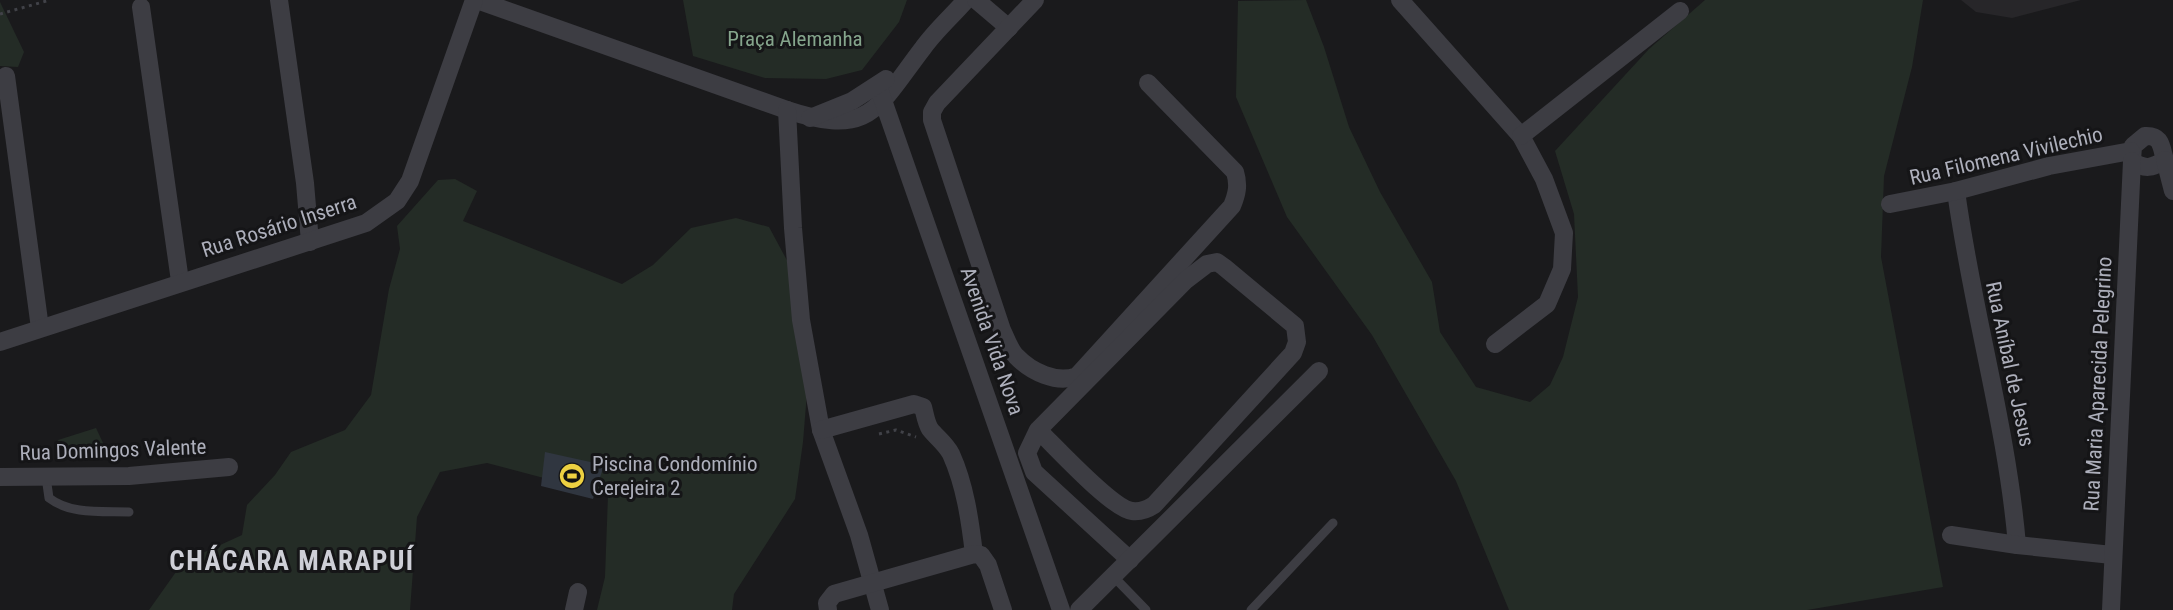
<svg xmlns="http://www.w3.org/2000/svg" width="2173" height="610" font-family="'Roboto Condensed',sans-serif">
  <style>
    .built { fill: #272629 }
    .green { fill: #242c26 }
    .water { fill: #303640 }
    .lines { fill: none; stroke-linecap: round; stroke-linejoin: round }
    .path { stroke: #414248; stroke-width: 3; stroke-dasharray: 3 4.5; stroke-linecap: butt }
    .service { stroke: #3d3d43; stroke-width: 9 }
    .minor { stroke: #3d3d43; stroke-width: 18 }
    .labels { text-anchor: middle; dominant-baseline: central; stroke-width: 6; stroke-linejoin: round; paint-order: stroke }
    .park-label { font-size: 21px; fill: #85a58c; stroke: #151517 }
    .street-label { font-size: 21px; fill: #adafbb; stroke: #151517 }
    .poi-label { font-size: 21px; fill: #adafbb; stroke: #151517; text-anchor: start }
    .district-label { font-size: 27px; font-weight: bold; letter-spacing: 1.5px; fill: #cecfd7; stroke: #151517 }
  </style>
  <rect width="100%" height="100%" fill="#1a1a1c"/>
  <polygon class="built" points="1961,0 2081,0 2012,18 1976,12"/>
  <g class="green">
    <polygon points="683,0 907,0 899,22 862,70 826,79 765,78 693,56"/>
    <polygon points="1306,0 1324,47 1349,127 1380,192 1432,282 1440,332 1476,387 1530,402 1550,385 1563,357 1578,297 1574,214 1555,151 1649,49 1705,0 1923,0 1912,67 1884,176 1881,257 1943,587 1807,610 1509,610 1456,481 1372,335 1287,217 1236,97 1238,1"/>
    <polygon points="0,2 24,52 18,67 0,66"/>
    <polygon points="455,179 477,191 463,221 622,284 653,265 691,228 736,218 769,227 790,266 809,368 803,442 795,499 734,594 732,610 597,610 605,577 608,495 487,463 440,472 417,517 410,610 149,610 183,562 242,535 247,505 275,475 291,452 345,430 371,395 389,289 400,249 397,226 438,180"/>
    <polygon points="96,428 104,445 62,455 58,440"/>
  </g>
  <polygon class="water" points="545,452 604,465 593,499 541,486"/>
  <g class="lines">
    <g class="path">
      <polyline points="0,14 50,0"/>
      <polyline points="879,434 896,430 916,437"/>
    </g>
    <g class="service">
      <path d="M46,477L49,498C71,515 103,511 129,512"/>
      <polyline points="1113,576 1146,610"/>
      <polyline points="1251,610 1333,523"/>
    </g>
    <g class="minor">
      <polyline points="279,0 305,183 310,242"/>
      <path d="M477,0L787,110C871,138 877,108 923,48C935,31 952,16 966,0"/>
      <polyline points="976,0 1009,28"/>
      <path d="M1035,0L937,103L932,112V120L1002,330C1006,338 1010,350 1016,356C1031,372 1057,384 1077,376L1232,206C1237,194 1239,185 1235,172L1148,83"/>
      <polyline points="1400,0 1521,136 1544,179 1564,233 1562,269 1547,304 1495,344"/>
      <polyline points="141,7 180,281"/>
      <polyline points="6,76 40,328"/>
      <polyline points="878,86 1061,610"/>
      <polyline points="787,110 793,228 801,320 821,430 859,535 880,610"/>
      <polyline points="810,118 852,101 886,79"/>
      <polyline points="1521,136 1680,11"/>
      <path d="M2145,136C2162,135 2161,147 2165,160C2152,168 2145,170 2132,161L2133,146Z"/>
      <polyline points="2165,160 2173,191"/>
      <path d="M1956,191C1972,310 2007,426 2017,545"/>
      <polyline points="1890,204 1956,191 2049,166 2131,151"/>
      <polyline points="0,342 366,223 397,201 410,181 474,0"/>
      <path d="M821,430L914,404L923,407C925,414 926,423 930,429C937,438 945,443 951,454C965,485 970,520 974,554"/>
      <path d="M1038,430C1055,446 1112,509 1132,511C1140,512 1148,509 1154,505L1293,353L1297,342L1295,326L1224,267L1217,262L1207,264L1186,280L1038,430L1027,453L1034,472L1130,560"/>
      <polyline points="0,477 129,476 229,467"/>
      <polyline points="1951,535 2017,545 2112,555"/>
      <polyline points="574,610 578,592"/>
      <polyline points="828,610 827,603 834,594 974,554 981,555 988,565 1003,610"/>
      <polyline points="1079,610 1319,371"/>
      <polyline points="2111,610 2132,161"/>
    </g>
  </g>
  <defs>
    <g id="stadium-disc" transform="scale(1.35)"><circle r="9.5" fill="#edd041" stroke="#151517"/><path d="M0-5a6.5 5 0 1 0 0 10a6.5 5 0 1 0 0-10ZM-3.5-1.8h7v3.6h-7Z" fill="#111"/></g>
  </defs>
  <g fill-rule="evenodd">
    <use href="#stadium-disc" x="572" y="476"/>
  </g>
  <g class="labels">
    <g class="park-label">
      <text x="795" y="39">Praça Alemanha</text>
    </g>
    <g class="street-label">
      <text transform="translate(2006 156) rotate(-13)">Rua Filomena Vivilechio</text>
      <text transform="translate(279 226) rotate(-18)">Rua Rosário Inserra</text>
      <text transform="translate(992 341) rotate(71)">Avenida Vida Nova</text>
      <text transform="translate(2010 364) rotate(78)">Rua Aníbal de Jesus</text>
      <text transform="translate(2098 384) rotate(-87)">Rua Maria Aparecida Pelegrino</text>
      <text transform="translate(113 450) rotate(-2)">Rua Domingos Valente</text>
    </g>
    <g class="poi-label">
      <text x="592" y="464">Piscina Condomínio<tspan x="592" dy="24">Cerejeira 2</tspan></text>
    </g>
    <g class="district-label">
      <text x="292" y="561">CHÁCARA MARAPUÍ</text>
    </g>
  </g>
</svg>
